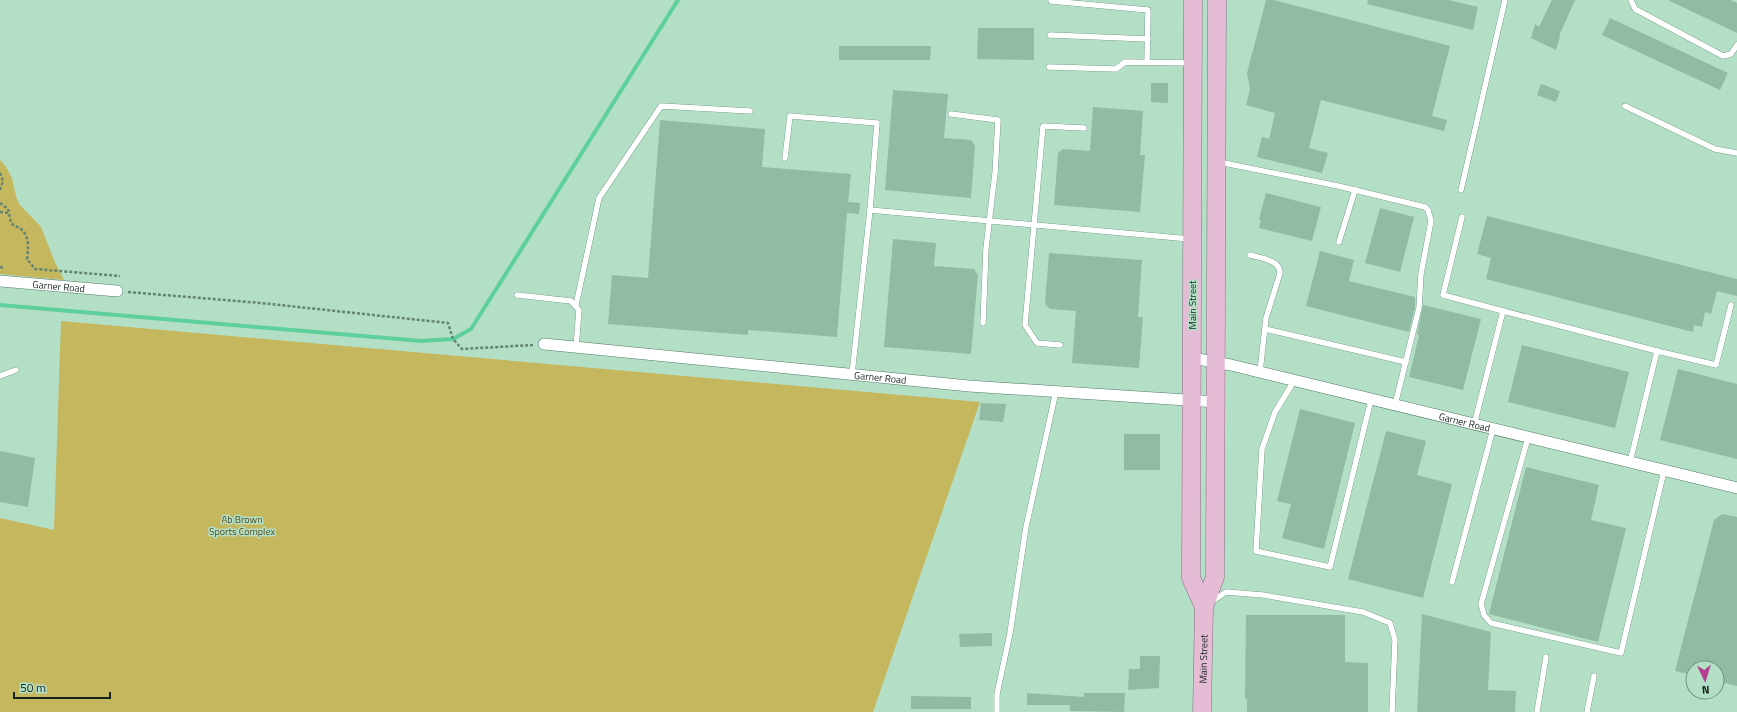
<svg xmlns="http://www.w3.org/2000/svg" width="1737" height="712" font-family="'Titillium Web',sans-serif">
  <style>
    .green { fill: #c4b75e }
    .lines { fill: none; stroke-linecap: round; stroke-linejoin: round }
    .stream { stroke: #5ed09b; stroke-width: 4 }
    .building { fill: #91bba4 }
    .lane-casing { stroke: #527a65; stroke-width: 6 }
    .street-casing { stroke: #527a65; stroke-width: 12 }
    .primary-casing { stroke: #8f6982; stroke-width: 19 }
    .path { stroke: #658373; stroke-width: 2.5; stroke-dasharray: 3 2; stroke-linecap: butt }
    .lane { stroke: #fff; stroke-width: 5.5 }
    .street { stroke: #fff; stroke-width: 11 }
    .primary { stroke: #e4bcd6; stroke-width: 18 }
    .labels { text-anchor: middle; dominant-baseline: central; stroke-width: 3; stroke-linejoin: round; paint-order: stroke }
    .street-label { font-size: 10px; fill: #13231b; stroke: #b4dfc7 }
    .park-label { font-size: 10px; fill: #514a1e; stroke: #b4dfc7 }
  </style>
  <rect width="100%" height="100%" fill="#b4dfc7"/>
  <g class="green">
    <polygon points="0,160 6,167 12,178 16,196 19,204 41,227 54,260 64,280 0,274"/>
    <polygon points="61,321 980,402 873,712 0,712 0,518 54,530"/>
  </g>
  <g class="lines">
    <polyline class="stream" points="0,305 421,341 453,339 471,329 678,0"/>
  </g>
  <g class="building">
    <polygon points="1266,0 1274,0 1450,46 1432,116 1447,120 1444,131 1321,100 1309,148 1328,153 1322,173 1257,157 1262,137 1269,139 1275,113 1246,105 1250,89 1247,73"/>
    <polygon points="1368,0 1449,0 1478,7 1473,30 1367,4"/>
    <polygon points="1552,0 1575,0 1559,36 1560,37 1556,50 1531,38 1535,24 1539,27"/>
    <polygon points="1668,0 1730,0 1737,3 1737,33"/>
    <polygon points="1610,18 1728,73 1720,90 1602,35"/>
    <polygon points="978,28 1034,28 1034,60 977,59"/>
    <polygon points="839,46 931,46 930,60 839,60"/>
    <polygon points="1151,83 1168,83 1168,103 1151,102"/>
    <polygon points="1541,84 1560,91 1556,102 1537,95"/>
    <polygon points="893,90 948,94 944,138 971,140 975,146 971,198 885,190"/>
    <polygon points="1093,107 1143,111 1140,155 1145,155 1140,212 1054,205 1058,153 1063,149 1090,151"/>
    <polygon points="660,120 765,129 762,167 851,174 848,202 860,203 859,214 847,213 837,337 748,330 748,335 608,324 612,275 648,278"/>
    <polygon points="1266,193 1321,207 1312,241 1259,228 1261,220 1259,219"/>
    <polygon points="1380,208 1414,217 1400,272 1365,263"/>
    <polygon points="1487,216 1737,279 1737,296 1717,291 1711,314 1705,312 1702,327 1694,325 1693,332 1486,279 1491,258 1477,254"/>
    <polygon points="893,239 936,243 934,266 974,269 978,275 971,354 884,347"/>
    <polygon points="1320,251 1354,260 1349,281 1415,297 1415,307 1409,332 1306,306"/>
    <polygon points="1049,253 1142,260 1138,317 1143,317 1139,368 1072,363 1076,311 1050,309 1045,304"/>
    <polygon points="1423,305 1481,319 1463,390 1409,377 1419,335 1417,334"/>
    <polygon points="1522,345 1629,372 1615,428 1508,402"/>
    <polygon points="1678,369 1737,384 1737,459 1660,440"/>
    <polygon points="981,403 1006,404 1003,422 979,420"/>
    <polygon points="1300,409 1355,423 1324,549 1282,538 1291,504 1277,501"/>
    <polygon points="1386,431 1426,441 1417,475 1452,484 1423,598 1348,579"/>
    <rect x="1124" y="434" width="36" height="36"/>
    <polygon points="0,451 35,458 28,507 0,502"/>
    <polygon points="1526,467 1599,485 1591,520 1626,528 1598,642 1489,614"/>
    <polygon points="1722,514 1737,517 1737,686 1717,681 1717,668 1693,668 1693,675 1675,671 1714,520"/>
    <polygon points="1422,614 1491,632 1488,690 1516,691 1515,712 1417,712"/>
    <polygon points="1246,615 1345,615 1345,662 1368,663 1368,712 1247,712 1247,699 1245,699"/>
    <polygon points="992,633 992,646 960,647 959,634"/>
    <polygon points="1140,656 1160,656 1159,688 1128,690 1129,669 1140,669"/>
    <polygon points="1027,693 1084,697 1084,693 1125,693 1124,712 1070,711 1070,705 1027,705"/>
    <polygon points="911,696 971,697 971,709 911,709"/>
  </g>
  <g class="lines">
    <g class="lane-casing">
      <g id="lane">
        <polyline points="1631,0 1635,9 1723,56 1731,54 1737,45"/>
        <polyline points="1051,1 1148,10 1147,62"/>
        <polyline points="1050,35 1148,39"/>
        <polyline points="1049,67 1116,69 1125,62 1191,63"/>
        <polyline points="1625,106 1715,149 1737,153"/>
        <polyline points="951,114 998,120 995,173 986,248 983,323"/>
        <polyline points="785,158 790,116 877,123 870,210"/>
        <polyline points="1219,162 1338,186 1425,207 1428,210 1431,221 1421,274 1419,308 1395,405"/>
        <polyline points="1461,190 1505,0"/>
        <polyline points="1462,217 1443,295 1503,311"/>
        <polyline points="1339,242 1355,190"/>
        <path d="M1250,255C1261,258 1280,260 1280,273L1266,318L1260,372"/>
        <polyline points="517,295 571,301 579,310 576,347"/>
        <polyline points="576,305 599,198 661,106 750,111"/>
        <polyline points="1265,329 1406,362"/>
        <polyline points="1060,345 1037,343 1025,325 1043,126 1084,128"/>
        <polyline points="1657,351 1716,365 1731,305"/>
        <polyline points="852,374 870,210 1190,239"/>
        <polyline points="0,376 16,370"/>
        <polyline points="1294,381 1275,412 1262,449 1256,551 1330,567 1371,400"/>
        <polyline points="1474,425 1503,311 1657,351 1630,462"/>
        <polyline points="1528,438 1481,604 1484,615 1491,623 1621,653 1664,471"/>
        <polyline points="1452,582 1493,429"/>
        <polyline points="1211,602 1226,592 1263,595 1363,612 1390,623 1395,640 1392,712"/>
        <polyline points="997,712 997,694 1010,633 1026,527 1056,391"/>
        <polyline points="1537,712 1546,657"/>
        <polyline points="1587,712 1594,676"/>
      </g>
    </g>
    <g class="street-casing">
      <g id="street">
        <path id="s1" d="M0,281L117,291"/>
        <path id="s2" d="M544,344L969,386L1217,402"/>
        <path id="s3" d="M1192,358L1231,365L1737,488"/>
      </g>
    </g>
    <g class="primary-casing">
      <g id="primary">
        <polyline points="1193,0 1191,578 1204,607"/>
        <path id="s4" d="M1202,712L1204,607L1215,577L1217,0"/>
      </g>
    </g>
    <g class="path">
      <polyline points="0,173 3,181 0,190"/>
      <polyline points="0,203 8,209 9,213"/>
      <path d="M0,212L9,213L11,223C14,226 19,227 22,230C30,238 28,249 27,259L35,269L120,276"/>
      <polyline points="0,267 4,268"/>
      <polyline points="128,292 261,303 448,323 453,339 462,349 533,345"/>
    </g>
    <use href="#lane" class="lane"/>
    <use href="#street" class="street"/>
    <use href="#primary" class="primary"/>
  </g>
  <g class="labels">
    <g class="street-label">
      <text stroke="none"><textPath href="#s1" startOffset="59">Garner Road</textPath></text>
      <text transform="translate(1192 305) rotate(-90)">Main Street</text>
      <text stroke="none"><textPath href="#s2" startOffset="338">Garner Road</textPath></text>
      <text stroke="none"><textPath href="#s3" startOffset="280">Garner Road</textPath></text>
      <text stroke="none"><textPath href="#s4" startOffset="53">Main Street</textPath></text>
    </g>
    <g class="park-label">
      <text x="242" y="519">Ab Brown<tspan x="242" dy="12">Sports Complex</tspan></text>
    </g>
  </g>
  <g transform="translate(1705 680) rotate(176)"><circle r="19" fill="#b4dfc7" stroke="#749482"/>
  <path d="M0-3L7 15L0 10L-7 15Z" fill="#b53e93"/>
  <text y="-6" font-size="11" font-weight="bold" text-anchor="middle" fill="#13231b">N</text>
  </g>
  <path d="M14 692v6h96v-6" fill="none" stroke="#13231b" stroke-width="2"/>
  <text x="20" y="692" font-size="12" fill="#13231b" stroke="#b4dfc7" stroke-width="3" paint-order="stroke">50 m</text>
</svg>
